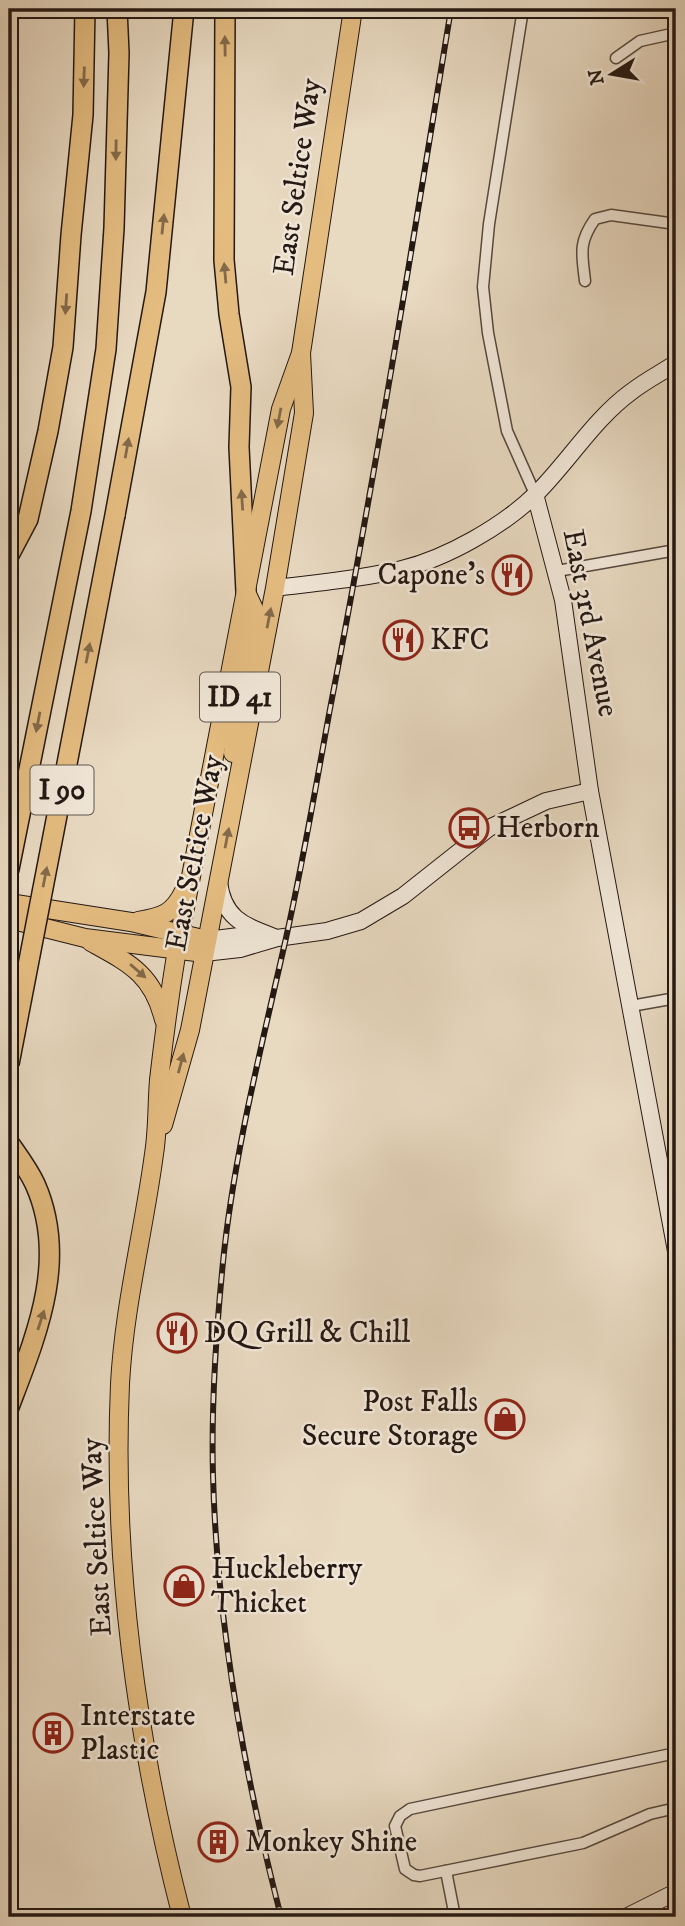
<svg xmlns="http://www.w3.org/2000/svg" width="685" height="1926" font-family="'IM FELL DW Pica',serif">
  <style>
    .lines { fill: none; stroke-linecap: round; stroke-linejoin: round }
    .street-casing { stroke: #55483e; stroke-width: 13 }
    .secondary-casing { stroke: #241813; stroke-width: 18 }
    .primary-casing { stroke: #241813; stroke-width: 20 }
    .highway-casing { stroke: #241813; stroke-width: 22 }
    .street { stroke: #f0e6d7; stroke-width: 10 }
    .secondary { stroke: #f0e6d7; stroke-width: 16 }
    .primary { stroke: #e4bc80; stroke-width: 18 }
    .highway { stroke: #e4bc80; stroke-width: 19 }
    .rail-casing { stroke: #241813; stroke-width: 6 }
    .rail { stroke: #f0e6d7; stroke-width: 3.5; stroke-dasharray: 10; stroke-linecap: butt }
    .highway-bridge-casing { stroke: #241813; stroke-width: 22; stroke-linecap: butt }
    .highway-bridge { stroke: #e4bc80; stroke-width: 19 }
    .oneway { fill: #846a4a }
    .labels { text-anchor: middle; dominant-baseline: central; stroke-width: 5; stroke-linejoin: round; paint-order: stroke }
    .shield { fill: #f0e6d7; stroke: #61564e; stroke-width: 2 }
    .shield-label { font-size: 28px; font-weight: bold; fill: #241813 }
    .street-label { font-size: 30px; fill: #241813; stroke: #f0e6d7 }
    .poi-label { font-size: 30px; fill: #241813; stroke: #f0e6d7; text-anchor: start }
  </style>
  <rect width="100%" height="100%" fill="#e8d9c1"/>
  <filter id="stains"><feTurbulence type="fractalNoise" baseFrequency=".00286" numOctaves="4"/><feColorMatrix values="0 0 0 0 .2 0 0 0 0 .09 0 0 0 0 .02 0 0 0 .5 -.17"/></filter>
  <radialGradient id="worn" r=".72"><stop offset=".6" stop-color="#630" stop-opacity="0"/><stop offset="1" stop-color="#630" stop-opacity=".3"/></radialGradient>
  <g class="lines">
    <g class="street-casing">
      <g id="street">
        <polyline points="523,9 489,224 483,287 488,333 507,431 535,494"/>
        <polyline points="616,58 640,41 676,33"/>
        <path d="M585,281C582,254 578,243 595,219L611,215L676,224"/>
        <polyline points="557,571 676,550"/>
        <polyline points="631,1006 676,998"/>
        <polyline points="676,1753 410,1809 400,1816 395,1826 405,1869 414,1875 420,1876 583,1843 650,1814 676,1808"/>
        <polyline points="446,1871 455,1917"/>
      </g>
    </g>
    <g class="secondary-casing">
      <g id="secondary">
        <polyline points="535,494 563,600 590,791 676,1251"/>
        <path d="M275,588C315,583 363,579 402,569C447,558 503,526 536,494C569,461 594,419 631,392C645,381 661,373 676,363"/>
        <path d="M219,881C223,920 246,926 277,938"/>
        <polyline points="207,940 239,936 265,938"/>
        <polyline points="204,953 240,949 277,938 327,931 361,921 403,896 489,828 546,801 590,791"/>
        <polyline points="626,1917 676,1892"/>
      </g>
    </g>
    <g class="primary-casing">
      <g id="primary">
        <polyline points="233,753 237,712 254,620 254,609 246,592"/>
        <polyline points="9,903 131,922 207,940"/>
        <polyline points="9,919 85,938 204,953"/>
        <path d="M138,921C162,917 173,914 184,891"/>
        <path d="M91,942C129,963 153,974 164,1020"/>
        <polyline points="163,1125 190,1030 275,588 304,413 301,353 353,9"/>
        <path d="M182,1917C137,1743 112,1564 120,1384C124,1306 144,1230 154,1154C158,1129 157,1104 159,1080C164,1036 170,992 177,949L281,409L301,353"/>
      </g>
    </g>
    <g class="highway-casing">
      <g id="highway">
        <polyline points="225,9 224,260 229,314 241,387 239,447 246,592"/>
        <polyline points="115,515 156,292 184,9"/>
        <polyline points="9,555 28,519 48,431 63,347 71,235 83,115 85,9"/>
        <polyline points="9,869 81,511 106,349 114,228 119,53 117,9"/>
        <path d="M9,1143C18,1156 28,1169 35,1184C69,1260 36,1336 9,1407"/>
      </g>
    </g>
    <use href="#street" class="street"/>
    <use href="#secondary" class="secondary"/>
    <use href="#primary" class="primary"/>
    <use href="#highway" class="highway"/>
    <g class="rail-casing">
      <path id="rail" d="M281,1917C244,1773 217,1625 213,1476C211,1405 216,1333 223,1262C234,1153 262,1045 286,938C303,862 316,785 330,709C375,476 413,242 451,9"/>
    </g>
    <use href="#rail" class="rail"/>
    <g class="highway-bridge-casing">
      <polyline id="highway-bridge" points="9,1064 115,515"/>
    </g>
    <use href="#highway-bridge" class="highway-bridge"/>
  </g>
  <defs><path id="oneway-solid" d="M-6-.8H1V-3.2L6.5 0L1 3.2V.8H-6Z" transform="scale(1.75)"/></defs>
  <g class="oneway">
    <use href="#oneway-solid" transform="translate(225 46) rotate(-91)"/>
    <use href="#oneway-solid" transform="translate(84 77) rotate(92)"/>
    <use href="#oneway-solid" transform="translate(116 150) rotate(91)"/>
    <use href="#oneway-solid" transform="translate(163 224) rotate(-84)"/>
    <use href="#oneway-solid" transform="translate(225 273) rotate(-95)"/>
    <use href="#oneway-solid" transform="translate(66 304) rotate(94)"/>
    <use href="#oneway-solid" transform="translate(279 418) rotate(101)"/>
    <use href="#oneway-solid" transform="translate(127 448) rotate(-80)"/>
    <use href="#oneway-solid" transform="translate(242 500) rotate(-94)"/>
    <use href="#oneway-solid" transform="translate(269 618) rotate(-79)"/>
    <use href="#oneway-solid" transform="translate(88 653) rotate(-79)"/>
    <use href="#oneway-solid" transform="translate(38 722) rotate(101)"/>
    <use href="#oneway-solid" transform="translate(227 838) rotate(-79)"/>
    <use href="#oneway-solid" transform="translate(45 877) rotate(-79)"/>
    <use href="#oneway-solid" transform="translate(138 971) rotate(41)"/>
    <use href="#oneway-solid" transform="translate(181 1063) rotate(-75)"/>
    <use href="#oneway-solid" transform="translate(41 1320) rotate(-72)"/>
  </g>
  <defs>
    <g id="restaurant-ring" transform="scale(2.0125)"><circle r="9.5" fill="#f0e6d7" stroke="#8f2418" stroke-width="1.5"/><path d="M-5-6h1v4h1v-4h1v4h1v-4h1v5L-1.5 .5V6h-2V.5L-5-1ZM5-6V6H3V1.5H1.5Q1.5-4 5-6Z" fill="#8f2418"/></g>
    <g id="bus-ring" transform="scale(2.0125)"><circle r="9.5" fill="#f0e6d7" stroke="#8f2418" stroke-width="1.5"/><path d="M-5-6H5V4H4V6H2V4H-2V6H-4V4H-5ZM-3.5-4V0h7V-4ZM-3.5 1.2v1.5H-2V1.2ZM2 1.2v1.5H3.5V1.2Z" fill="#8f2418"/></g>
    <g id="shop-ring" transform="scale(2.0125)"><circle r="9.5" fill="#f0e6d7" stroke="#8f2418" stroke-width="1.5"/><path d="M-5-2.5h2.3a2.7 3.5 0 0 1 5.4 0H5L5.5 6h-11ZM-1.5-2.5h3a1.5 2.3 0 0 0-3 0Z" fill="#8f2418"/></g>
    <g id="building-ring" transform="scale(2.0125)"><circle r="9.5" fill="#f0e6d7" stroke="#8f2418" stroke-width="1.5"/><path d="M-4-6H4V6H1V3H-1V6H-4ZM-2.5-4.3h1.7v1.8h-1.7ZM.8-4.3h1.7v1.8H.8ZM-2.5-1h1.7V.8h-1.7ZM.8-1h1.7V.8H.8Z" fill="#8f2418"/></g>
  </defs>
  <g fill-rule="evenodd">
    <use href="#restaurant-ring" x="512" y="575"/>
    <use href="#restaurant-ring" x="403" y="640"/>
    <use href="#bus-ring" x="469" y="828"/>
    <use href="#restaurant-ring" x="177" y="1333"/>
    <use href="#shop-ring" x="505" y="1419"/>
    <use href="#shop-ring" x="184" y="1586"/>
    <use href="#building-ring" x="53" y="1733"/>
    <use href="#building-ring" x="218" y="1842"/>
  </g>
  <g class="labels">
    <g class="shield">
      <rect x="200" y="672.5" width="80" height="49" rx="5"/>
      <rect x="30.5" y="765.5" width="63" height="49" rx="5"/>
    </g>
    <g class="shield-label">
      <text x="240" y="697">ID 41</text>
      <text x="62" y="790">I 90</text>
    </g>
    <g class="street-label">
      <text transform="translate(298 177) rotate(-82)">East Seltice Way</text>
      <text transform="translate(590 623) rotate(79)">East 3rd Avenue</text>
      <text transform="translate(195 853) rotate(-79)">East Seltice Way</text>
      <text transform="translate(97 1537) rotate(-93)">East Seltice Way</text>
    </g>
    <g class="poi-label">
      <text x="485" y="575" text-anchor="end">Capone's</text>
      <text x="430" y="640">KFC</text>
      <text x="496" y="828">Herborn</text>
      <text x="204" y="1333">DQ Grill &amp; Chill</text>
      <text x="478" y="1402" text-anchor="end">Post Falls<tspan x="478" dy="34">Secure Storage</tspan></text>
      <text x="211" y="1569">Huckleberry<tspan x="211" dy="34">Thicket</tspan></text>
      <text x="80" y="1716">Interstate<tspan x="80" dy="34">Plastic</tspan></text>
      <text x="245" y="1842">Monkey Shine</text>
    </g>
  </g>
  <rect width="685" height="1926" fill="none" stroke="#e8d9c1" stroke-width="35"/>
  <rect x="10" y="10" width="664" height="1905" fill="none" stroke="#241813" stroke-width="3.5"/>
  <rect x="18" y="18" width="650" height="1891" fill="none" stroke="#241813" stroke-width="2"/>
  <g transform="translate(612 74) rotate(259)" stroke="#f0e6d7" stroke-width="5" paint-order="stroke">
  <path d="M0-5L12 26L0 18L-12 26Z" fill="#241813"/>
  <text y="-10" font-size="19" font-weight="bold" text-anchor="middle" fill="#241813">N</text>
  </g>
  <rect width="100%" height="100%" filter="url(#stains)"/>
  <rect width="100%" height="100%" fill="url(#worn)"/>
</svg>
